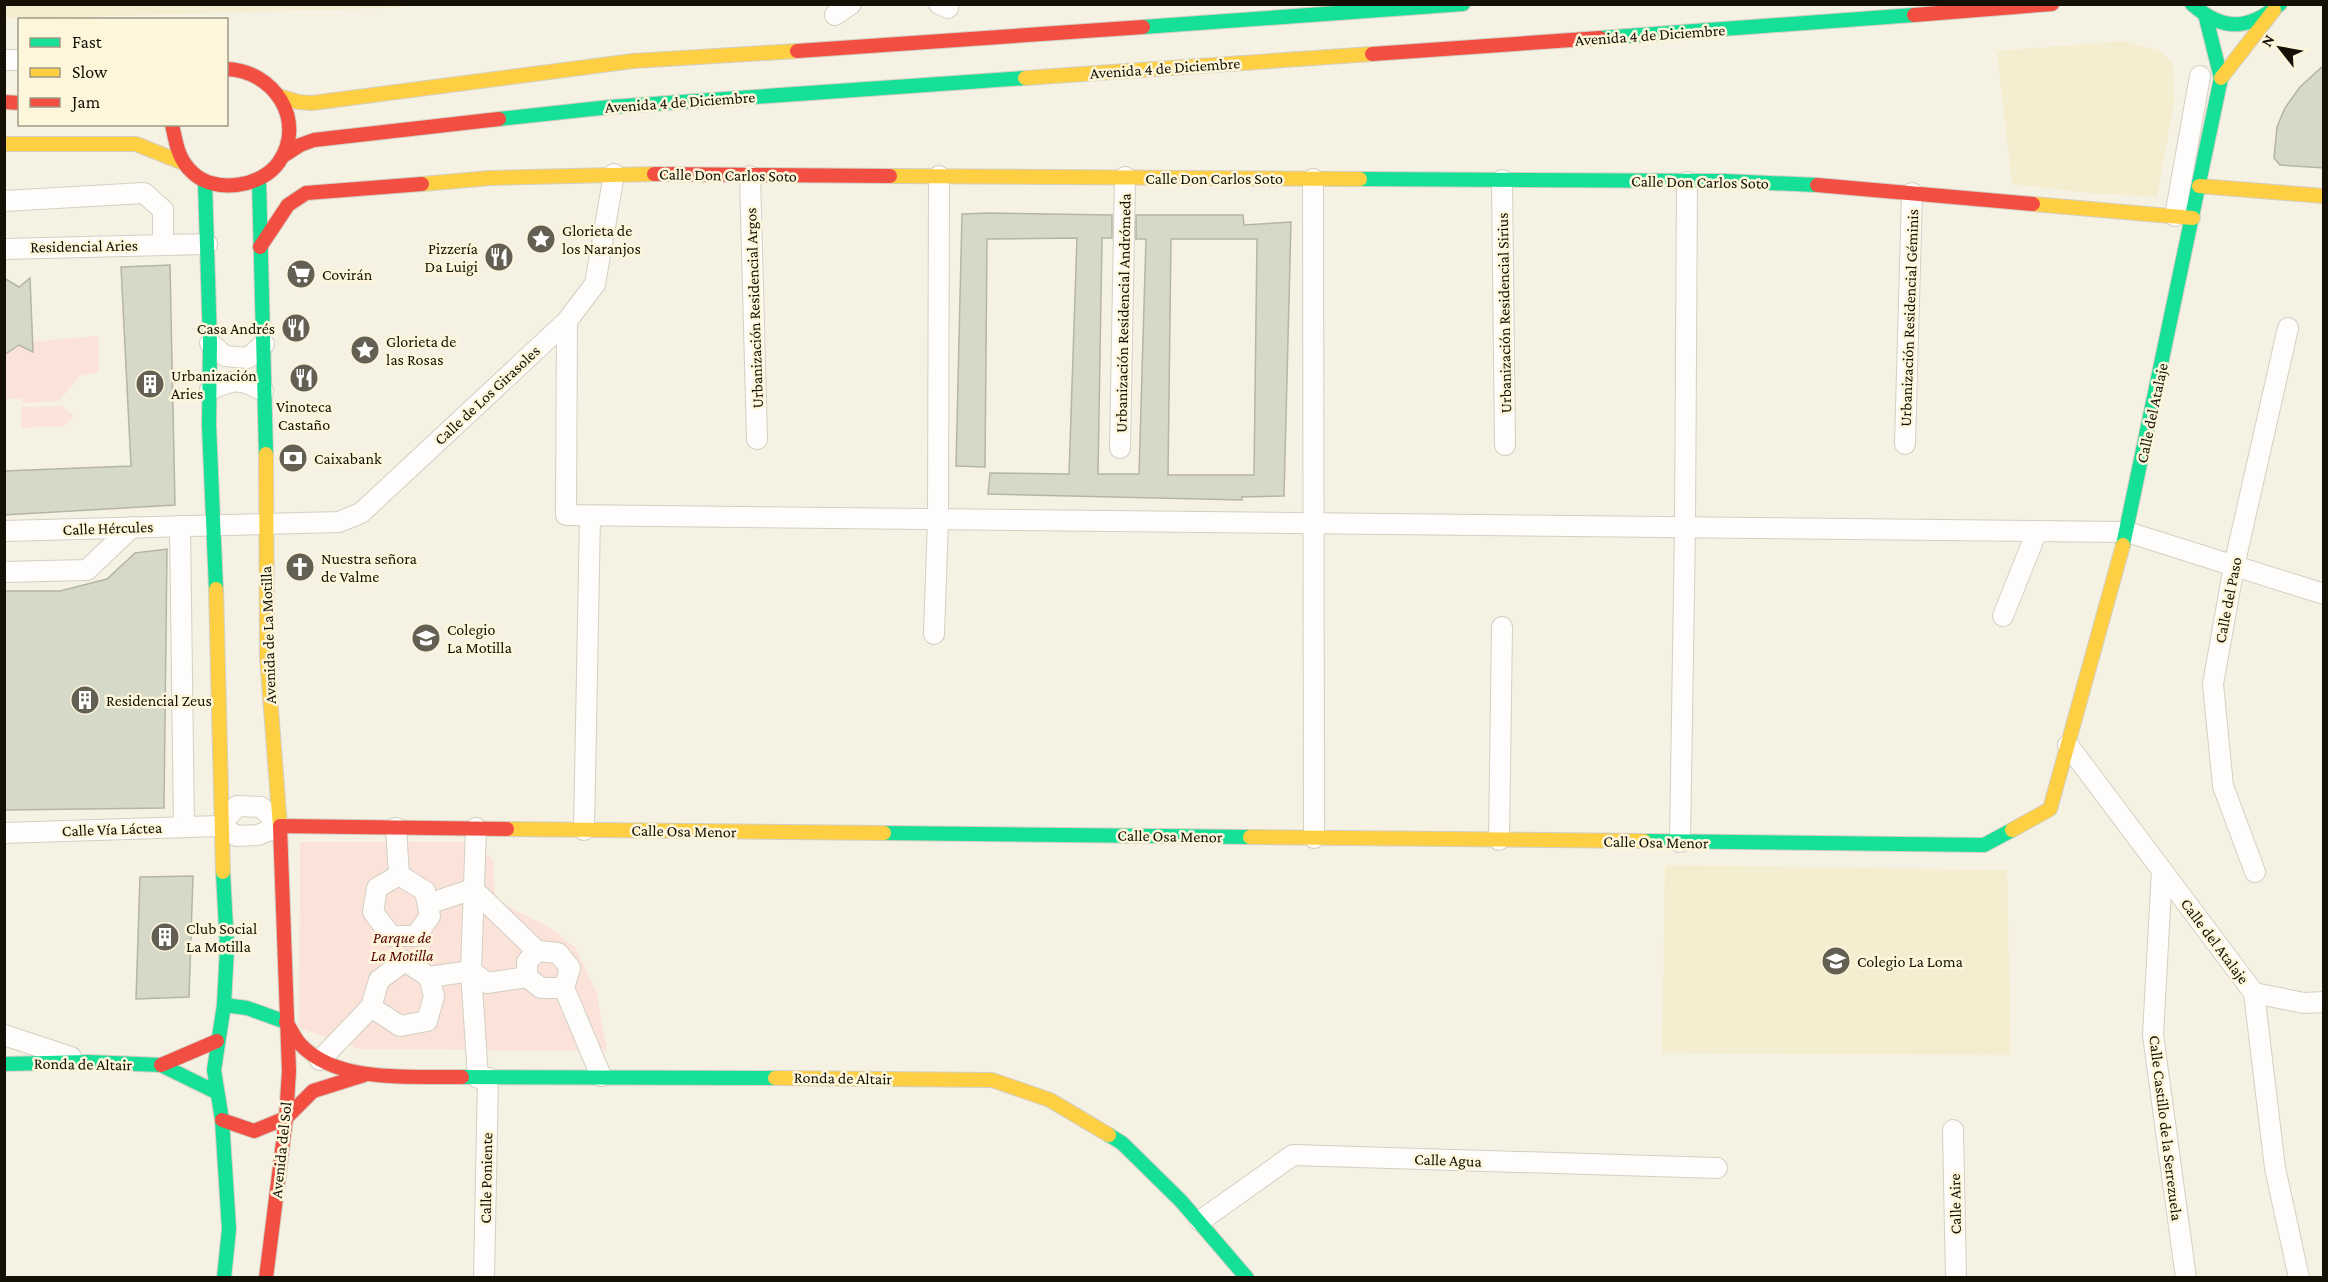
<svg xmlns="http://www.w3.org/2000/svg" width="2328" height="1282" font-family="'Crimson Pro',serif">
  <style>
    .built { fill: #f5edd0 }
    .green { fill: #fbe3da }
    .building { fill: #d6d9c7; stroke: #b4b4a8; stroke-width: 1.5; fill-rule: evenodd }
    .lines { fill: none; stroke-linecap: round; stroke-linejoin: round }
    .street-casing { stroke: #d3cfc3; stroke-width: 22 }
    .fast-casing { stroke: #d3cfc3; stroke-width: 16 }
    .slow-casing { stroke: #d3cfc3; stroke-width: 16 }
    .jam-casing { stroke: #d3cfc3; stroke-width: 16 }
    .street { stroke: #fefdfb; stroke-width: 20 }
    .fast { stroke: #16e098; stroke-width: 14 }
    .slow { stroke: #ffcf43; stroke-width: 14 }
    .jam { stroke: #f24e42; stroke-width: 14 }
    .labels { text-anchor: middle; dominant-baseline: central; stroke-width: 5; stroke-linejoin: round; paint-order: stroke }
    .street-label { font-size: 16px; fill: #141005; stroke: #fef6db }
    .poi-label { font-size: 16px; fill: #141005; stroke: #fef6db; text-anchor: start }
    .park-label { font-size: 16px; font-style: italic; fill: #550307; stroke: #fef6db }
  </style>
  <rect width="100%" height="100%" fill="#f6f2e3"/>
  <g class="built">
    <polygon points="4,5 5,4 418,5 389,8 5,19"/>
    <polygon points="2123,41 2158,50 2173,64 2174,102 2157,197 2088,193 2012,184 1997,51"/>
    <polygon points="1665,865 2007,870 2011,1055 1662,1053"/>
  </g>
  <g class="green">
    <polygon points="98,336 99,372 80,376 59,401 23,403 22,399 11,398 5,401 5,344"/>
    <polygon points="62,406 74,416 64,426 22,428 21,407"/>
    <polygon points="300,842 468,842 493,859 495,900 548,926 576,948 597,994 607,1051 360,1049 299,1028"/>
  </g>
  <g class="building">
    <polygon points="2324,65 2324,168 2280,165 2274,158 2277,127 2285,108 2300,87"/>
    <path d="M988,213L1112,215V238H1102L1098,474H1139L1146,239H1136V215H1243L1244,225L1291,222L1284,496L1242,497V500L988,494L990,473L1069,474L1077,238L987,239L985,467L956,466L962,214ZM1171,239H1257L1254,475H1168Z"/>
    <polygon points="170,265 175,505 4,515 4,471 131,466 121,267"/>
    <polygon points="4,278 19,287 30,278 33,352 19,345 4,355"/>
    <polygon points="167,549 164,808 4,810 4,591 60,591 107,579 135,553"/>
    <polygon points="193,876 189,997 136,999 140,877"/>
  </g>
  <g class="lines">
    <g class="street-casing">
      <g id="street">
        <polyline points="939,4 948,8"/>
        <polyline points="835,15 851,4"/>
        <polyline points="4,60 20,60"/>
        <polyline points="750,176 757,439"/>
        <polyline points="1313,179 1314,838"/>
        <polyline points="1502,180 1505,445"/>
        <polyline points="4,201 144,193 163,210 163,244"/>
        <polyline points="2175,216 2200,76"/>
        <polyline points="4,249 207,244"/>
        <polyline points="567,321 566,515 2127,532 2324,594"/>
        <polyline points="210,343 225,356 248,358 264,344"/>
        <path d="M210,390C233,379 240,378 263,391"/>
        <polyline points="1905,444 1912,193"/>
        <polyline points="1120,448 1125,177"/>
        <polyline points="180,526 184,827"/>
        <polyline points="4,531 339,522 361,513 567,321 595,284 614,174"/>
        <polyline points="4,572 87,570 132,527"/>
        <polyline points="2003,616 2037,531"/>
        <polyline points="934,634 938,519 939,176"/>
        <polyline points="2068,745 2254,993 2275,1168 2299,1278"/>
        <polygon points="237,806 261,807 280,826 258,835 237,836 220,826"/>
        <polyline points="396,828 399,875"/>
        <polyline points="476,828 471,971 478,1078"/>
        <polyline points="584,830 590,516"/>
        <polyline points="4,833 220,826"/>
        <polyline points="1499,840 1502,627"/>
        <polyline points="1680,842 1685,527 1687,182"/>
        <polyline points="2162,870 2153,1035 2186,1278"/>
        <polyline points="2255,872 2223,786 2213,684 2234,566 2288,328"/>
        <polygon points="399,875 425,891 430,916 416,936 391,936 373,912 377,888"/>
        <polyline points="473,889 537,951"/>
        <polyline points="428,904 473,889"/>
        <polyline points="405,961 429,977 471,971 487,983 527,977"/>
        <polyline points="564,988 541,988 527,977 527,962 537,951 558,953 570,968 564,988 601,1076"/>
        <polyline points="2254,993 2304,1003 2324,1002"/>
        <polyline points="371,1007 400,1026 427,1021 434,996 429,977"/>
        <polyline points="4,1035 71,1057"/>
        <polyline points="320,1060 371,1007 379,980 405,961"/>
        <polyline points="1953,1130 1956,1278"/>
        <polyline points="1200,1221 1293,1155 1717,1168"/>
        <polyline points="484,1278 488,1078"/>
      </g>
    </g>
    <g class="fast-casing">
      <g id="fast">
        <path d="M2192,4C2223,32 2249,30 2280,4"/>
        <polyline points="1143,27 1463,4"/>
        <polyline points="1600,38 1914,15"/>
        <polyline points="499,119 610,107 1025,78"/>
        <polyline points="1360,179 1724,181 1817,185"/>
        <polyline points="259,180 266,454"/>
        <polyline points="205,182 210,343 209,425 216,589"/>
        <polyline points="2123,545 2221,78 2206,18"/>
        <polyline points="884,833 1250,837"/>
        <polyline points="1644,841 1984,845 2012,830"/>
        <polyline points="223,872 227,947 224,1005 214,1070 222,1120 229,1229 224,1278"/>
        <polyline points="224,1005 247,1008 286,1022"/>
        <polyline points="4,1064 88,1062 161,1065 216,1092"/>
        <polyline points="462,1077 775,1078"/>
        <polyline points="1109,1135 1122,1143 1181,1201 1247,1278"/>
      </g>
    </g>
    <g class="slow-casing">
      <g id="slow">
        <polyline points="1025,78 1372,54"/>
        <polyline points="2221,78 2274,10"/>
        <polyline points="282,97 298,102 312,103 633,61 797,51"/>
        <polyline points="4,144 136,144 181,162"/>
        <polyline points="890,176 1360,179"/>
        <polyline points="422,184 490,178 654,174"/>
        <polyline points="2199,186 2324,196"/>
        <polyline points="2033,204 2193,218"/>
        <polyline points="266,454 267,656 280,827"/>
        <polyline points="216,589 223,872"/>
        <polyline points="507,829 884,833"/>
        <polyline points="2012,830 2050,809 2123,545"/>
        <polyline points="1250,837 1644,841"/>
        <polyline points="775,1078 992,1080 1050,1100 1109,1135"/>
      </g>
    </g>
    <g class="jam-casing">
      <g id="jam">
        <polyline points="1914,15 2052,4"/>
        <polyline points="797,51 1143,27"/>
        <polyline points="1372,54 1600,38"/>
        <polyline points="4,102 20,103"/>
        <path d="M172,124C176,143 178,160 193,173C215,194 262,187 279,162C307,121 274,70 226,69"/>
        <polyline points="283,156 300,145 314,140 499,119"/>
        <polyline points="654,174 890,176"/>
        <polyline points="1817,185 2033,204"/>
        <polyline points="260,247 288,205 306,193 422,184"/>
        <polyline points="280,826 507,829"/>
        <path d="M286,1022C291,1029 295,1039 301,1045C338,1084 413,1076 462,1077"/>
        <polyline points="161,1065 217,1041"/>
        <polyline points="222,1120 254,1131 286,1118 313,1091 364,1075"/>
        <polyline points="266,1278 286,1118 289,1071 280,827"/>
      </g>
    </g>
    <use href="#street" class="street"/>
    <use href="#fast" class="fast"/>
    <use href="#slow" class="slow"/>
    <use href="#jam" class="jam"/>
  </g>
  <defs>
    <g id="sight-disc" transform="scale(1.5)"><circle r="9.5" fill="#635f53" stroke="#fef6db"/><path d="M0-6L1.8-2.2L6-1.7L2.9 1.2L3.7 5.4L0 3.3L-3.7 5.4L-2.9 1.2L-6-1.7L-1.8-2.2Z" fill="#fff"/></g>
    <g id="restaurant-disc" transform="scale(1.5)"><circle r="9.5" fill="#635f53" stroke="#fef6db"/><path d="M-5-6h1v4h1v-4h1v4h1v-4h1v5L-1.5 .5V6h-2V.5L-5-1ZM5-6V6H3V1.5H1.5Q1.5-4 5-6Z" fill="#fff"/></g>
    <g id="supermarket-disc" transform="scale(1.5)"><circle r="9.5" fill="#635f53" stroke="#fef6db"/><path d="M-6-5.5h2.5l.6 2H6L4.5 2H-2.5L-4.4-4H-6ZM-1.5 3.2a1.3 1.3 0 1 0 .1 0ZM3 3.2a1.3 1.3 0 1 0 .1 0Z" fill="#fff"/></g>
    <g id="building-disc" transform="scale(1.5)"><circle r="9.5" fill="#635f53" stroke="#fef6db"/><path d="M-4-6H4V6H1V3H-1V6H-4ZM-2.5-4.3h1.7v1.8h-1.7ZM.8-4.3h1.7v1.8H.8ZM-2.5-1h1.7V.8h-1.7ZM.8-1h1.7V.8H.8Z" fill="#fff"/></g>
    <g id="bank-disc" transform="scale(1.5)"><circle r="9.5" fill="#635f53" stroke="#fef6db"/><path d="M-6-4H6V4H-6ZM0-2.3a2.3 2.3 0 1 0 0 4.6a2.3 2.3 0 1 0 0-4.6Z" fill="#fff"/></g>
    <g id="church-disc" transform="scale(1.5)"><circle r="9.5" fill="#635f53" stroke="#fef6db"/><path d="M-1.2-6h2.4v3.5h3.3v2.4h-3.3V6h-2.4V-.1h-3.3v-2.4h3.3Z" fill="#fff"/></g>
    <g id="school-disc" transform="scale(1.5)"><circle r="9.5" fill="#635f53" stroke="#fef6db"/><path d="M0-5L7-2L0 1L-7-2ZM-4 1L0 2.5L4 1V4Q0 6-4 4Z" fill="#fff"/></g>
  </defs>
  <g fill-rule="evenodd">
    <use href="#sight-disc" x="541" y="239"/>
    <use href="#restaurant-disc" x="499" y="257"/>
    <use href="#supermarket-disc" x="301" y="274"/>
    <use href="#restaurant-disc" x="296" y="328"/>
    <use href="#sight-disc" x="365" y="350"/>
    <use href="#restaurant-disc" x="304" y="378"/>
    <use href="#building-disc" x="150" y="384"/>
    <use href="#bank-disc" x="293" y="458"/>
    <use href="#church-disc" x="300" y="567"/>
    <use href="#school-disc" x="426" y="638"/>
    <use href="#building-disc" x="85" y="700"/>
    <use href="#building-disc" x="165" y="937"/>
    <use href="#school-disc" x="1836" y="961"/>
  </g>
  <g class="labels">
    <g class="street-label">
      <text transform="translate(1650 35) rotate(-4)">Avenida 4 de Diciembre</text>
      <text transform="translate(1165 68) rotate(-4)">Avenida 4 de Diciembre</text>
      <text transform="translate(680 102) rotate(-4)">Avenida 4 de Diciembre</text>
      <text transform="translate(728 175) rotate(1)">Calle Don Carlos Soto</text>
      <text x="1214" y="178">Calle Don Carlos Soto</text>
      <text transform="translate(1700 182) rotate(1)">Calle Don Carlos Soto</text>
      <text transform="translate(84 246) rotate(-1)">Residencial Aries</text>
      <text transform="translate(754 308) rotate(-92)">Urbanización Residencial Argos</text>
      <text transform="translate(1123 313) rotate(-89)">Urbanización Residencial Andrómeda</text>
      <text transform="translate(1504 313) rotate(-91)">Urbanización Residencial Sirius</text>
      <text transform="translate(1909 318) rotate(-88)">Urbanización Residencial Géminis</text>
      <text transform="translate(487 395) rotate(-43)">Calle de Los Girasoles</text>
      <text transform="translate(2152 413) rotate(-78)">Calle del Atalaje</text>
      <text transform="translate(108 528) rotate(-2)">Calle Hércules</text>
      <text transform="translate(2228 600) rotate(-79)">Calle del Paso</text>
      <text transform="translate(268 635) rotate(-92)">Avenida de La Motilla</text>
      <text transform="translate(112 829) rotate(-2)">Calle Vía Láctea</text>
      <text transform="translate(684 831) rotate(1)">Calle Osa Menor</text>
      <text transform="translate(1170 836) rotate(1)">Calle Osa Menor</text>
      <text transform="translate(1656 842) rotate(1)">Calle Osa Menor</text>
      <text transform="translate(2215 941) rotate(53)">Calle del Atalaje</text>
      <text transform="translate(83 1064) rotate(1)">Ronda de Altair</text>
      <text transform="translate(843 1078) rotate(1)">Ronda de Altair</text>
      <text transform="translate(2166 1128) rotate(83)">Calle Castillo de la Serrezuela</text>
      <text transform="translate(281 1150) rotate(-84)">Avenida del Sol</text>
      <text transform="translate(1448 1160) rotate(2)">Calle Agua</text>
      <text transform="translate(486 1178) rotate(-89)">Calle Poniente</text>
      <text transform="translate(1955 1204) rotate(-91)">Calle Aire</text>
    </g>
    <g class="poi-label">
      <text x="562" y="230">Glorieta de<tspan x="562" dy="18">los Naranjos</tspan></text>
      <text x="478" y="248" text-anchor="end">Pizzería<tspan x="478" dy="18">Da Luigi</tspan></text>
      <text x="322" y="274">Covirán</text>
      <text x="275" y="328" text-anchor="end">Casa Andrés</text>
      <text x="386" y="341">Glorieta de<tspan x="386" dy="18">las Rosas</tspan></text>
      <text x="171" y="375">Urbanización<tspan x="171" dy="18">Aries</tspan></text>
      <text x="304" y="406" text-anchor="middle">Vinoteca<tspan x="304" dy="18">Castaño</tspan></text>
      <text x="314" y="458">Caixabank</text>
      <text x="321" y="558">Nuestra señora<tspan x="321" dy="18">de Valme</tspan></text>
      <text x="447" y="629">Colegio<tspan x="447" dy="18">La Motilla</tspan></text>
      <text x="106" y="700">Residencial Zeus</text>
      <text x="186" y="928">Club Social<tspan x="186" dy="18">La Motilla</tspan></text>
      <text x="1857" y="961">Colegio La Loma</text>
    </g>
    <g class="park-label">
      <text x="402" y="937">Parque de<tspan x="402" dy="18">La Motilla</tspan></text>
    </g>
  </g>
  <rect width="2328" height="1282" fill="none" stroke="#141005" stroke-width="12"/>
  <rect x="18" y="18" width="210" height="108" fill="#fef6db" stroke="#a09a85" stroke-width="1.5"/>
  <rect x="30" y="38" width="30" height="9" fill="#16e098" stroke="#a09a85" stroke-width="1.5"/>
  <text x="72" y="48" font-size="18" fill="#141005">Fast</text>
  <rect x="30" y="68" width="30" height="9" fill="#ffcf43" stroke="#a09a85" stroke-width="1.5"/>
  <text x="72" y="78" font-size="18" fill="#141005">Slow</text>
  <rect x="30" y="98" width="30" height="9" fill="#f24e42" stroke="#a09a85" stroke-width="1.5"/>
  <text x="72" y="108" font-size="18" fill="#141005">Jam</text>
  <g transform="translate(2280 48) rotate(301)" stroke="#fef6db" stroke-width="4.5" paint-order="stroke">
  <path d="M0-4.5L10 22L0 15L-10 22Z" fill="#141005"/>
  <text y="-9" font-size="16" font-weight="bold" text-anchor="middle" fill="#141005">N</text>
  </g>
</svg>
